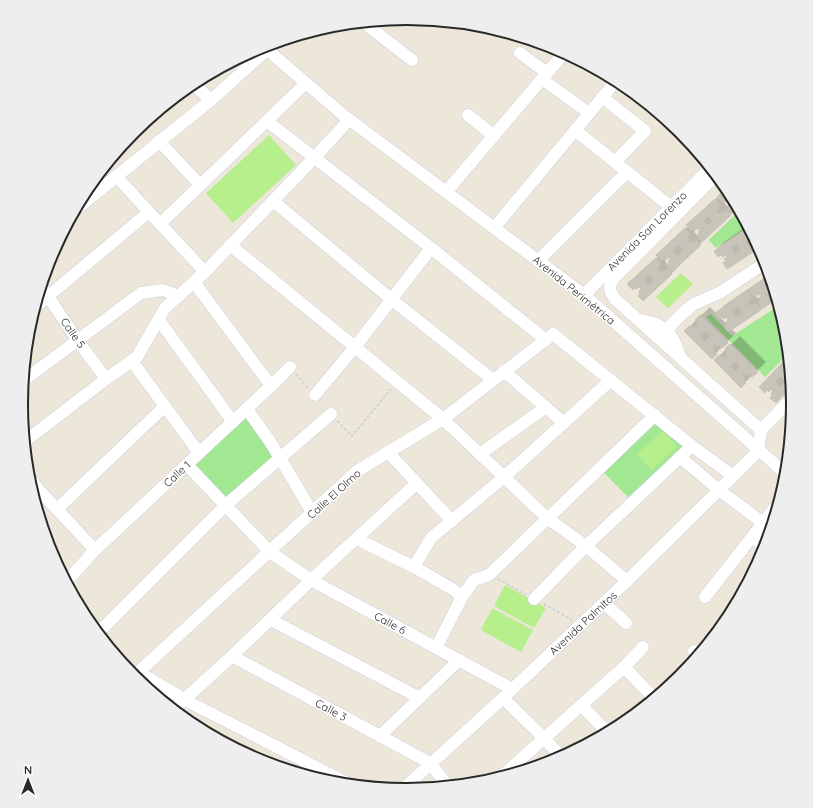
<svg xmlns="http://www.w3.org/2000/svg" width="813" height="808" font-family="Quicksand,sans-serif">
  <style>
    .green { fill: #a2e792 }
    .pitch { fill: #b7ef8c }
    .shadow { fill: #0003; fill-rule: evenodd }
    .building { fill: #c7c4b9; stroke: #c8c3b3; fill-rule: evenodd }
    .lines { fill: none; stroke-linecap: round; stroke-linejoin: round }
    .minor-casing { stroke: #cfcfe3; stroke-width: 13 }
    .path { stroke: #ccc; stroke-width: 1.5; stroke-dasharray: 3 2; stroke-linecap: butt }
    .minor { stroke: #fff; stroke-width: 12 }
    .labels { text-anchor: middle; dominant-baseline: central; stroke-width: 3; stroke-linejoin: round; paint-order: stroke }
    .street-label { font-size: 11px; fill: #292929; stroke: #fff }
    .rim { fill: none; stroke: #292929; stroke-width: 2 }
  </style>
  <rect width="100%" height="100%" fill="#ece7d9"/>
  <g class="green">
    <polygon points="739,211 748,227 716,248 709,240"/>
    <polygon points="778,306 785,329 788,354 765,377 706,317 711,314 732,336"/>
    <polygon points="247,415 273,457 225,501 193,465"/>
    <polygon points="657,419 688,445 630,499 602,471"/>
  </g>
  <g class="pitch">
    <polygon points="269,135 296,165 233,223 206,193"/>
    <polygon points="681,273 693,284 668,308 656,297"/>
    <polygon points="663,431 677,447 651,470 637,454"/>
    <polygon points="505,585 546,608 534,628 494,606"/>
    <polygon points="492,608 533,630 521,652 481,630"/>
  </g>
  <g class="shadow">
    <path d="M727,188L737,208L679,264L680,265L671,274L642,289L638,276ZM729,198L732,201L727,206L724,202ZM698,226L702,230L697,235L694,232ZM668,256L672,259L668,265L665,261Z"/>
    <polygon points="747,226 758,247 727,261 728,257 726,253 715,251 724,242"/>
    <path d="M769,275L776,298L731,329L736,333L712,357L685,331L710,307L716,313L726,304ZM757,293H760L763,296L757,298L755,295ZM723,316H727L729,319L726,323L720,317Z"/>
    <polygon points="740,336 766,362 741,386 715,360"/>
    <polygon points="788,358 791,386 775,391 771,388 760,387"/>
  </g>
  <g class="building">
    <polygon points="726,188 738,209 733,213 727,208 730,205 728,204 731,201 729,199 726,202 725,200 722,202 717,197"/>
    <path d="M715,199L721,205L717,208L719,209L716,212L718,214L721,212L722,213L726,210L731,215L702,242L697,236L699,234L698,232L700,230L698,228L696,230L694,229L692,231L686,225ZM708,216L713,221L708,226L703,221Z"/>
    <path d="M685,228L690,234L687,237L689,239L686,241L688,244L690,241L692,243L696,240L701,245L672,272L667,266L669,264L668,262L670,259L668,257L666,260L664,258L662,260L656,255ZM678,245L683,251L678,256L673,250Z"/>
    <path d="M746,229L751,235L747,238L748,240L745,242L747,244L750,242L751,244L755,241L759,248L727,269L723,263L726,261L724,259L727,257L725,255L723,257L721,255L718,257L714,251ZM737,244L741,250L735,254L731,248Z"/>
    <path d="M656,258L661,264L658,267L659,269L657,271L659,273L661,271L663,272L667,269L672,274L643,301L638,296L640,293L639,291L641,289L639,287L637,289L635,288L633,290L627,284ZM649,275L654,280L649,285L644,280Z"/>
    <polygon points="769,276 772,284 766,288 770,294 774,292 776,299 762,309 758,302 760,301 759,299 762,297 760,294 757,296 756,294 753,296 749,290"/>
    <path d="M747,291L752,298L748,300L749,302L746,304L748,306L751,304L752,306L756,304L761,310L728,332L724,326L727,324L726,322L728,320L727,317L724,319L722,317L720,319L715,313ZM738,307L743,313L737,317L732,311Z"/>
    <path d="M700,315L728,343L722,348L719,345L717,347L715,344L713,346L715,348L713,350L717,354L712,359L684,331L689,326L692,328L694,326L696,329L698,327L696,324L697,323L695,320ZM706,331L711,336L705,342L700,336Z"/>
    <path d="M730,344L758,372L752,377L748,374L747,376L744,373L742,375L745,378L743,379L746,383L741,388L714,360L719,355L721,357L723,356L726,358L728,356L725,354L727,352L725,349ZM735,361L740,366L735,371L730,366Z"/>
    <path d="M786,359L788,361L789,371L788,372L790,374L791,387L776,403L770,398L772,395L771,394L773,391L771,389L769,392L767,390L765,393L759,387ZM780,376L786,381L781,387L775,382Z"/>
  </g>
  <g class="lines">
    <g class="minor-casing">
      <g id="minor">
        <polyline points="363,22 412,60"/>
        <polyline points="263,46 342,114 584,295 786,474"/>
        <polyline points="520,53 547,73"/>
        <polyline points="542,79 589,113"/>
        <polyline points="192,83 211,100"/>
        <polyline points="602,97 645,131 615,162"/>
        <polyline points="468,115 494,136"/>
        <polyline points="267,121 431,248 546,340"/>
        <polyline points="575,130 671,207"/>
        <polyline points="159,141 200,185"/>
        <path d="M716,175L613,279C608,287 610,292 615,299L761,430"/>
        <polyline points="116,176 149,212 205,272"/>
        <polyline points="446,192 564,53"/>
        <polyline points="273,201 391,299 493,380"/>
        <polyline points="75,210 211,100 268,49 272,43"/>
        <polyline points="160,224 306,83"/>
        <polyline points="494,228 616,81"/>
        <polyline points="230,245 443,419 547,518 586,546 627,581"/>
        <polyline points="538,261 627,172"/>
        <polyline points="194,282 271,386"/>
        <polyline points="41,286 78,341 106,379"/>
        <polyline points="584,295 710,168"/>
        <polyline points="34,308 149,212"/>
        <polyline points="159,320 233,422"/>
        <path d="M639,320C663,322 674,334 680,357"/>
        <polyline points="666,330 684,312 694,304 721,292 765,263"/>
        <polyline points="132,361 199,453"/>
        <polyline points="504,371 564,423"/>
        <polyline points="23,381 141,293 163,290 179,296"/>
        <polyline points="315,395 355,347 431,248"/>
        <polyline points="247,409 271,443 312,512"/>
        <polyline points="24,442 106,379 137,357 165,308 205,272 315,157 349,120"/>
        <polyline points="388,452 452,521"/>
        <polyline points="480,454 546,407"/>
        <polyline points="680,457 719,490 763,523"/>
        <polyline points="187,465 270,552 311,580 512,689"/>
        <polyline points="27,474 39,490 95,550"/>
        <polyline points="57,509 165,406"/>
        <polyline points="753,537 765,547"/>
        <polyline points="357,539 414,567 454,590 462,597"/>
        <polyline points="414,567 431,538 504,477 611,380"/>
        <polyline points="66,582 95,550 271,386 290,367"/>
        <polyline points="705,597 777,505"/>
        <polyline points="534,599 586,546 692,446"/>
        <polyline points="604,603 626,623"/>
        <polyline points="271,620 420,698"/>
        <polyline points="98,633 226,505 331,414"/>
        <polyline points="436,648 462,597 474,580 489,575 655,415"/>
        <polyline points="694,651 698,654"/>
        <polyline points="232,656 430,763 448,786"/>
        <polyline points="624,667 654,698"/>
        <polyline points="138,672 189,702 351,785"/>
        <polyline points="133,677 357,471 443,419 553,334 692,446 733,476"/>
        <polyline points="503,698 544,738 561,757"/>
        <polyline points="581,705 607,732"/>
        <polyline points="173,710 232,656 311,580 417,483"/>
        <polyline points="380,736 459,660"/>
        <polyline points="502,776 624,667 643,647"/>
        <polyline points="402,790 503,698 627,581 733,476 758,451 761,430 792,398"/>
      </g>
    </g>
    <g class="path">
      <polyline points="296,374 308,388"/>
      <polyline points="337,421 352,436 391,389"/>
      <polyline points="498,579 526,595"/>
      <polyline points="544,604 572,620"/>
    </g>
    <use href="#minor" class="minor"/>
  </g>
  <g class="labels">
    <g class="street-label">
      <text transform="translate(647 231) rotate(-45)">Avenida San Lorenzo</text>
      <text transform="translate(574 290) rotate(39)">Avenida Perimétrica</text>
      <text transform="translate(73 333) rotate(55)">Calle 5</text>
      <text transform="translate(177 474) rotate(-43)">Calle 1</text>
      <text transform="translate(334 494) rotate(-42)">Calle El Olmo</text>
      <text transform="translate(390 623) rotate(28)">Calle 6</text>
      <text transform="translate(583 623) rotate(-43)">Avenida Palmitos</text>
      <text transform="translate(331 710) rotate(28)">Calle 3</text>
    </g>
  </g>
  <path d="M0 0H813V808H0ZM28 404a379 379 0 1 1 758 0a379 379 0 1 1-758 0Z" fill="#eee" fill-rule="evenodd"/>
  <path class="rim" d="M28 404a379 379 0 1 1 758 0a379 379 0 1 1-758 0Z"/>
  <g transform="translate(28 780)" stroke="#ffffff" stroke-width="3" paint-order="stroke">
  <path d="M0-3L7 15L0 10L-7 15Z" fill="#292929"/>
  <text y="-6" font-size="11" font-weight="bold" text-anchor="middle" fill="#292929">N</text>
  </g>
</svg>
